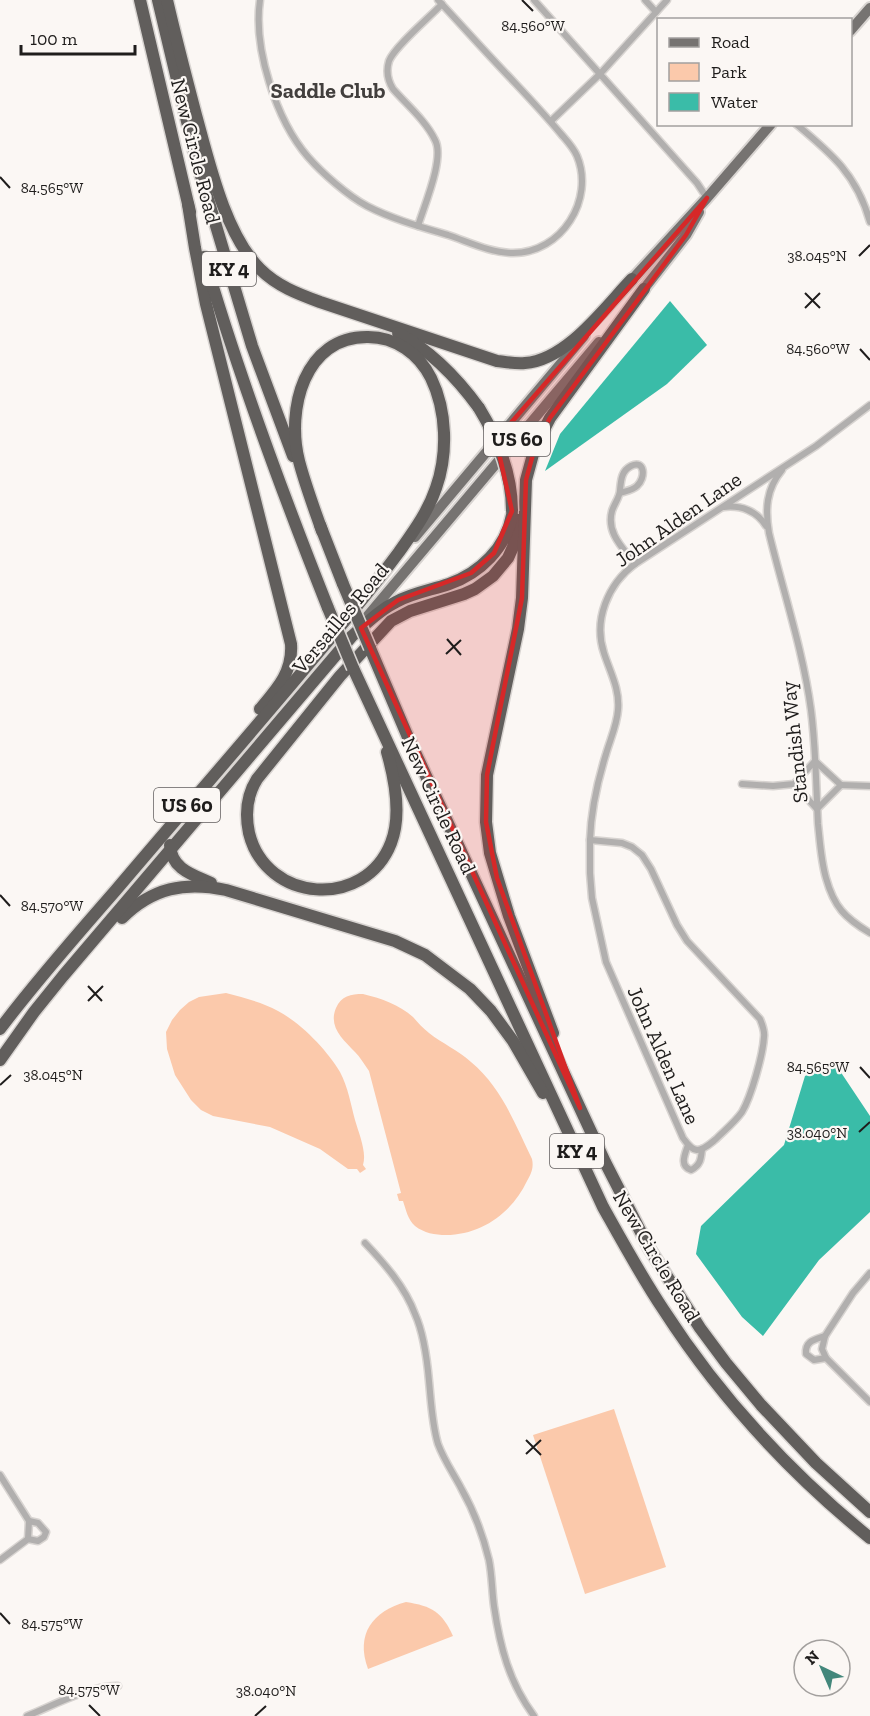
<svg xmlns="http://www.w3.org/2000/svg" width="870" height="1716" font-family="'Zilla Slab',serif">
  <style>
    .green { fill: #fbc9ab }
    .water { fill: #3abca8 }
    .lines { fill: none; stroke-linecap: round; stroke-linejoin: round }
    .street-casing { stroke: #d8d4d1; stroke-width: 9 }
    .primary-casing { stroke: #d8d4d1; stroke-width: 14 }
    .highway-casing { stroke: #d8d4d1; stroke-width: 15 }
    .street { stroke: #b1afae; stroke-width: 6 }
    .primary { stroke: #767371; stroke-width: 10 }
    .highway { stroke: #615e5c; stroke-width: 12 }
    .highway-bridge-casing { stroke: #d8d4d1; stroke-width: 15; stroke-linecap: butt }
    .highway-bridge { stroke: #615e5c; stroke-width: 12 }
    .marked { fill: #d62828; fill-opacity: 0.2; stroke: #d62828; stroke-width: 4.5; stroke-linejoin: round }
    .ticks { fill: none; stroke: #1f1d1c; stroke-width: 2 }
    .labels { text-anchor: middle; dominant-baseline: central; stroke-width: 4.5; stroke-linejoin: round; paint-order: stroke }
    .shield { fill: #fbf7f4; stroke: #615e5d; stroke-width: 1.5 }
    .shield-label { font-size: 20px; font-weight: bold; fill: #1f1d1c }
    .street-label { font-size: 21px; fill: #1f1d1c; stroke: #fbf7f4 }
    .neighbourhood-label { font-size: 22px; font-weight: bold; fill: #423f3d; stroke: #fbf7f4 }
    .ticks-label { font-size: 15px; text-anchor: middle; fill: #1f1d1c; stroke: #fbf7f4; stroke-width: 4.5; stroke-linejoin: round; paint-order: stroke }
  </style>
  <rect width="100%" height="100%" fill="#fbf7f4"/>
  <g class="green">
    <path d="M226,993C244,998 262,1002 278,1011C301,1023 327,1050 340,1072C348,1087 351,1105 355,1120C359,1134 367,1152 363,1165L366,1169L360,1173L357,1169H348L320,1149L270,1127L213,1116L201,1110L191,1100L175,1075L167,1049L166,1032L172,1020L180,1010L189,1002L199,997Z"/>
    <path d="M363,994C380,998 400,1005 413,1017C418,1023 423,1028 429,1033C443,1044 458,1050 471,1062C502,1088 515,1124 532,1159C534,1168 531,1174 527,1181C512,1213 481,1235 446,1235C435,1235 424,1233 415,1226C408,1220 406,1210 403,1201H399L397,1194L401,1193L369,1071C364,1064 360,1057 355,1052C343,1039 328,1027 336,1008C341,996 351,994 363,994Z"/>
    <polygon points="614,1409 666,1567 585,1594 533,1435"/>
    <path d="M406,1602C432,1606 442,1612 453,1636L368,1669C355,1634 373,1611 406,1602Z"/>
  </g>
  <g class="water">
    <polygon points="670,301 707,345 667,384 545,471 560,434"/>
    <polygon points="834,1062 870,1116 870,1212 819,1260 763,1336 742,1317 696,1254 701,1226 784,1145 805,1076"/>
  </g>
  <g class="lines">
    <g class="street-casing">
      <g id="street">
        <path d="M260,0C253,48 276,120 308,157C322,173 348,196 367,206C392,219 421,227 448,235C469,242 491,253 513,253C562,253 595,199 577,156C573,147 567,141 561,134C546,116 531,100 515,83C489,56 464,28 438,0"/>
        <polyline points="534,0 697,183 707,198"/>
        <polyline points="645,0 656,12"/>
        <polyline points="551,121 600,74 667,0"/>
        <path d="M796,124C832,154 857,175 870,222"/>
        <path d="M418,226C424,206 445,158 435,140C426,121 407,105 393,89C388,81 386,71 389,61C395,46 430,17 442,4"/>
        <path d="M782,470C766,489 765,510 769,533C783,591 803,650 811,710C816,748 816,786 818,824C820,842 821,861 826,878C834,907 845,918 870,933"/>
        <path d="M620,493C626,491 633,490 637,486C646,478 645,459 631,466C621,471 621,481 620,490C620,497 614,504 612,511C606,533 623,548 635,564"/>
        <path d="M724,507C741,505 757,511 766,526"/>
        <polyline points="742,784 773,786 794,784 815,761 841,785 817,809 794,784"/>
        <polyline points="841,785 870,786"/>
        <path d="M590,840L622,843L632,847L642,855L651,869L677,925L687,941L760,1019C762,1024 765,1031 764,1037C763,1055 751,1097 742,1112C735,1122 725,1130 716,1139C711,1143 704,1150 697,1150C690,1149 687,1143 683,1138L606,962L592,898L590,873Z"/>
        <path d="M590,840C591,810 597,783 606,754C610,740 617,725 618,710C620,689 610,672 604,653C593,620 608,584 635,564L816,446L870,405"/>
        <path d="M688,1145C685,1154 679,1166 691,1170C701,1165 701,1158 702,1149"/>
        <path d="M365,1243C385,1264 405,1287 415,1314C424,1334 427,1358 429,1381C431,1401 432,1424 438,1444C444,1460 453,1473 461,1488C474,1511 483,1535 489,1560C492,1575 492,1591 494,1606C500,1647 509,1682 534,1716"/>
        <polyline points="870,1273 853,1293 825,1336 822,1349 826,1358 870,1402"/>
        <path d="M825,1336C814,1340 805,1341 806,1354L814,1360L826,1358"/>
        <polyline points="0,1475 29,1521 38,1523 46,1532 44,1537 38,1541 28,1539 0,1560"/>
        <polyline points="28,1539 29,1521"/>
        <path d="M27,1716C52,1706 91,1685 118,1686"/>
      </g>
    </g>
    <g class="primary-casing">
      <g id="primary">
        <polyline points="850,31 870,8"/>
        <polyline points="627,285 707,198 771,124"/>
        <polyline points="640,294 686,235 699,212"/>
        <polyline points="415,537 584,336"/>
        <polyline points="365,619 599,342"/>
      </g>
    </g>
    <g class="highway-casing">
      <g id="highway">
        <polyline points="140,0 190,212"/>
        <polyline points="158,0 196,159 252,346 293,456"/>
        <path d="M167,0C176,39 186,77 196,115C209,162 225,234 260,269C277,286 298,294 320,302L497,361C506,362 516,364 525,363C567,360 604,308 632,279"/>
        <path d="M188,204L195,248L206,304L291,644C293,672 277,689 260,709"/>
        <path d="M204,257C239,377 282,492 328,608"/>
        <path d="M398,333C431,351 458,379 479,408"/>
        <polyline points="320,525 343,584"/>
        <polyline points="370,648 407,735 605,1162 649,1248 700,1328 726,1363 761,1405 816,1463 870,1512"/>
        <path d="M353,668L603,1207C622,1241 641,1276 663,1309C719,1396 790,1473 870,1538"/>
        <path d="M387,752C395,780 402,815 391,843C365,910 266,903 249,833C245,814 247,795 257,779L340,676L391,621L410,611L464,594L475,589L493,576L508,558L513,547L518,520"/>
        <path d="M170,845C171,869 193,875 211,883"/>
        <path d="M122,918C152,888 185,881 226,890L395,941L425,955L470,989L491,1011L513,1041L543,1093"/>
        <path d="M0,1029C36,981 76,936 116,890C183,811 251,733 318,653C346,620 373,587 399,552C413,532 428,512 436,488C448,454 447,411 431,378C419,354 396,337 368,337C304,336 286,410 299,461C305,484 314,508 322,531"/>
        <polyline points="553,1033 509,916 490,853 486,822 487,775 518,629 522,598 526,480 535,447 550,418 644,289"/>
        <path d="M0,1060L34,1012L63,976L352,636C366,624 379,610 396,602C412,593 432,590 449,584C480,573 506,548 512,515"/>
      </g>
    </g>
    <use href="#street" class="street"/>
    <use href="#primary" class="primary"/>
    <use href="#highway" class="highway"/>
    <g class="highway-bridge-casing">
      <g id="highway-bridge">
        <path d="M479,408C498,439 512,474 512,511"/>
        <polyline points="343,584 370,648"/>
        <polyline points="328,608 353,668"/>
      </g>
    </g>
    <use href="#highway-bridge" class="highway-bridge"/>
  </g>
  <path class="marked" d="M707,198L686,235L550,418L535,447L526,480L522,598L487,775L486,822L497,878L580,1108L361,628L398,600L471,573L494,553L512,511L496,440Z"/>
  <path class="ticks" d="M522,0L533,11M0,177L10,188M859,256L870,245M805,293L820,308M805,308L820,293M860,349L870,360M447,639L461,655M446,654L461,640M0,895L10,906M88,986L102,1001M88,1001L103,986M860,1067L870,1078M0,1085L11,1075M859,1132L870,1122M526,1440L541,1455M526,1454L541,1440M0,1613L10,1624M89,1705L100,1716M255,1716L266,1706"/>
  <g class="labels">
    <g class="shield">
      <rect x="202" y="252" width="54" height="34" rx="4.5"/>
      <rect x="484" y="422" width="66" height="34" rx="4.5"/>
      <rect x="154" y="788" width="66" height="34" rx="4.5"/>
      <rect x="550" y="1134" width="54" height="34" rx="4.5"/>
    </g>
    <g class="shield-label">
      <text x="229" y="269">KY 4</text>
      <text x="517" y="439">US 60</text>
      <text x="187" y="805">US 60</text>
      <text x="577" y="1151">KY 4</text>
    </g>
    <g class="street-label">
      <text transform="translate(196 151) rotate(76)">New Circle Road</text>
      <text transform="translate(678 519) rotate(-35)">John Alden Lane</text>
      <text transform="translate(340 618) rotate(-50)">Versailles Road</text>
      <text transform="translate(794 742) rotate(-96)">Standish Way</text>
      <text transform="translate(439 805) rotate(65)">New Circle Road</text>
      <text transform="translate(664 1055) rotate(66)">John Alden Lane</text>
      <text transform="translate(657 1256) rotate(59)">New Circle Road</text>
    </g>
    <g class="neighbourhood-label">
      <text x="328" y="90">Saddle Club</text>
    </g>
  </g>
  <g class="ticks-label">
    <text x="533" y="31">84.560°W</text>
    <text x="52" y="193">84.565°W</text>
    <text x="817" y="261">38.045°N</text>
    <text x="818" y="354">84.560°W</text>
    <text x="52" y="911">84.570°W</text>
    <text x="818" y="1072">84.565°W</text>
    <text x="53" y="1080">38.045°N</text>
    <text x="817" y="1138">38.040°N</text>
    <text x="52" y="1629">84.575°W</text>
    <text x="89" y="1695">84.575°W</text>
    <text x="266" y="1696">38.040°N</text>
  </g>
  <rect x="657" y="18" width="195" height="108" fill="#fbf7f4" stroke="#a3a09e" stroke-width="1.5"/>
  <rect x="669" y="38" width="30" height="9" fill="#767371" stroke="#a3a09e" stroke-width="1.5"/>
  <text x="711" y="48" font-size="18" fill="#1f1d1c">Road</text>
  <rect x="669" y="63" width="30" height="18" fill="#fbc9ab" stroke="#a3a09e" stroke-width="1.5"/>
  <text x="711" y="78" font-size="18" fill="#1f1d1c">Park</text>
  <rect x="669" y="93" width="30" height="18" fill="#3abca8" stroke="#a3a09e" stroke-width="1.5"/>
  <text x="711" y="108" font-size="18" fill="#1f1d1c">Water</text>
  <g transform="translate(822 1668) rotate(316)"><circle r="28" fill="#fbf7f4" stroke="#a3a09e" stroke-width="1.5"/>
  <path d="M0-4.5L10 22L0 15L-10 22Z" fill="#43877b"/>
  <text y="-9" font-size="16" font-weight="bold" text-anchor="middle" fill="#1f1d1c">N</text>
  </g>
  <path d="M21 45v9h114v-9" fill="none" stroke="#1f1d1c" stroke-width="3"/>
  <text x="30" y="45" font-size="18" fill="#1f1d1c" stroke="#fbf7f4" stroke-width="4.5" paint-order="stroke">100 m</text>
</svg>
